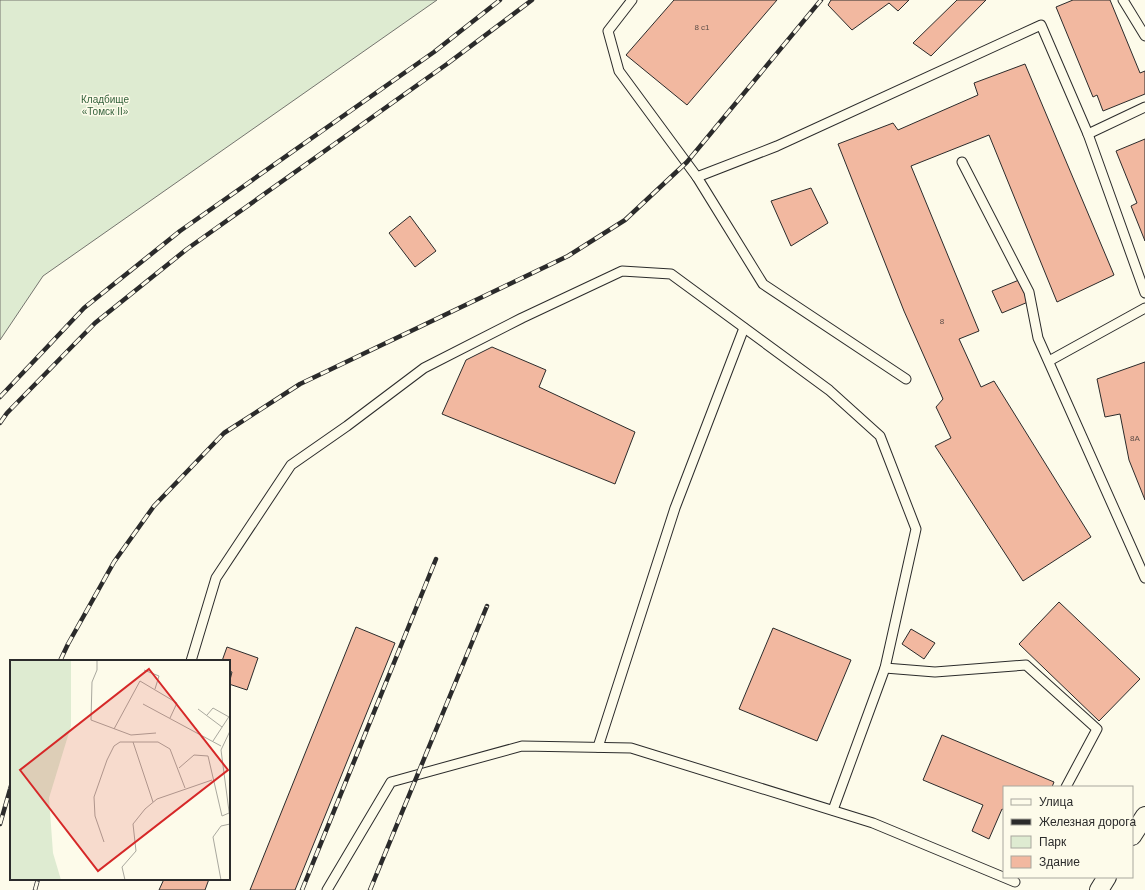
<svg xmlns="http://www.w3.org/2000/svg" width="1145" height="890" font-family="Helvetica,sans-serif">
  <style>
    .green { fill: #deebd1; stroke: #74746e }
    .building { fill: #f2b8a0; stroke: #2b2b2b }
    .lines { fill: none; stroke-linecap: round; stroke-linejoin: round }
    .service-casing { stroke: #2b2b2b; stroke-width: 11 }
    .minor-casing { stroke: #2b2b2b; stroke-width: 20 }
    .service { stroke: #fdfbea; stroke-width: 9 }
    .minor { stroke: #fdfbea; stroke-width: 18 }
    .rail-casing { stroke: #2b2b2b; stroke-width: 4.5 }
    .rail { stroke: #fdfbea; stroke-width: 3; stroke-dasharray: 9; stroke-linecap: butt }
    .labels { text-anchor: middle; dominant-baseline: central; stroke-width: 3; stroke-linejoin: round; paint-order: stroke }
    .number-label { font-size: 8px; fill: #5d4e48 }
    .park-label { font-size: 10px; fill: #34623c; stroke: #fdfbea }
    .inset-road { fill: none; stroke: #a9a89e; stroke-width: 1 }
    .view { fill: #d62828; fill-opacity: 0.15; stroke: #d62828; stroke-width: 2 }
    .inset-edge { fill: none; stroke: #2b2b2b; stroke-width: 2 }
  </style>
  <rect width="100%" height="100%" fill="#fdfbea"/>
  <polygon class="green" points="0,0 437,0 43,276 0,340"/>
  <g class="building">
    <polygon points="674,0 777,0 687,105 626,55"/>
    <polygon points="831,0 909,0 898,11 889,3 852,30 828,5"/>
    <polygon points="957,0 986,0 931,56 913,43"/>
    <polygon points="1073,0 1110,0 1140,73 1145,71 1145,94 1103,111 1097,95 1093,97 1056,7"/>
    <polygon points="1025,64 1114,275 1057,302 989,135 911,166 979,331 959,339 981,387 994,381 1091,537 1023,581 935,446 951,438 936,407 943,399 904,311 838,144 893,123 898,130 978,95 974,83"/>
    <polygon points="1145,139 1145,241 1131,206 1137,203 1116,151"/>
    <polygon points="811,188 828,223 791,246 771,201"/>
    <polygon points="410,216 436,251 415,267 389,233"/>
    <polygon points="1019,280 1028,302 1002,313 992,291"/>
    <polygon points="492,347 546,370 539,387 635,432 615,484 442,414 466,360"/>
    <polygon points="1145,362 1145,500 1129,460 1120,414 1105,417 1097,379"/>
    <polygon points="1059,602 1140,679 1099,721 1019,644"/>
    <polygon points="356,627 395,643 295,890 250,890"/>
    <polygon points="773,628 851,660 817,741 739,709"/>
    <polygon points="911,629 935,643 924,659 902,644"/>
    <polygon points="227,647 258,658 247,690 229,684 232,672 229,671 229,661 222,661"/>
    <polygon points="942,735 1054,782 1052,787 1004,787 1004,810 1002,809 989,839 972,831 983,805 923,780"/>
    <polygon points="164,879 209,879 205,890 159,890"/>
  </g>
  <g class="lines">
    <g class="service-casing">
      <g id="service">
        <polyline points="632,0 608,31 619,71 697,177 763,284 906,379"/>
        <polyline points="1123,0 1145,36"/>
        <polyline points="1088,134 1145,107"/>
        <polyline points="962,162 1029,292 1038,338 1145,578"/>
        <polyline points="697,177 777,146 1041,25 1088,134 1145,293"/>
        <polyline points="1049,361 1145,308"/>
        <polyline points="191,661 216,578 291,465 347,426 424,368 522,318 622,271 671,274 829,390 880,436 916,529 885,668 833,810"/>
        <polyline points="885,668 935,672 1026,665 1097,729 1066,787"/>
        <polyline points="598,747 675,508 744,328"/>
        <polyline points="327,890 391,782 522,746 631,748 873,823 1015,882"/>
      </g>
    </g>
    <g class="minor-casing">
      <g id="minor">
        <polyline points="1132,836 1145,816"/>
        <polyline points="1099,890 1107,877"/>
      </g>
    </g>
    <use href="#service" class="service"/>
    <use href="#minor" class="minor"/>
    <g class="rail-casing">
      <g id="rail">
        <polyline points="0,397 84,308 180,231 434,52 500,0"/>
        <polyline points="0,423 7,413 95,323 187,249 447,64 532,0"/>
        <polyline points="60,661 68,644 114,562 154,506 224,433 300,384 568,256 625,220 687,162 821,0"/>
        <polyline points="0,824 11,786"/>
        <polyline points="35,890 38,879"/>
        <polyline points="302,890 436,559"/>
        <polyline points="370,890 487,606"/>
      </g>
    </g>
    <use href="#rail" class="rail"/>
  </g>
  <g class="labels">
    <g class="number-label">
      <text x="702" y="27">8 с1</text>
      <text x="942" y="321">8</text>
      <text x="1135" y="438">8А</text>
    </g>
    <g class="park-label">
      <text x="105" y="99">Кладбище<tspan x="105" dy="12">«Томск II»</tspan></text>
    </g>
  </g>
  <g transform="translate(10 660)">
    <rect width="220" height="220" fill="#fdfbea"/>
    <path d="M0,0H61V66L39,138L43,193L51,220H0Z" fill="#deebd1"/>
    <path class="inset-road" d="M87,0V10L82,22L81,60L121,75L146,73M134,10L149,16L145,29M133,44L211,86M188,49L212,67M197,55L203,48L219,57M104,69L130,21L167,43L160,58M220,71L211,90L220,159M203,81L220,55M123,82L143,142M169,108L184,95L198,96L212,156L219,153M94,182L85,156L84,137L97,100L104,86L110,82H148L160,89L175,128M115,220L112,207L126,191L123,164L135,149L147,139L202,120M211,220L203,177L211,166L220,164"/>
    <path class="view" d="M139,9L218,110L88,211L10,110Z"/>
    <rect width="220" height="220" class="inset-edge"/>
  </g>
  <rect x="1003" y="786" width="130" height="92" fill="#fdfbea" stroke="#a9a89e"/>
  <rect x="1011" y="799" width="20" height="6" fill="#fdfbea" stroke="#a9a89e"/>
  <text x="1039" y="806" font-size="12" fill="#2b2b2b">Улица</text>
  <rect x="1011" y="819" width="20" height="6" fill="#2b2b2b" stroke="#a9a89e"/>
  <text x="1039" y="826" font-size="12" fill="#2b2b2b">Железная дорога</text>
  <rect x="1011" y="836" width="20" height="12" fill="#deebd1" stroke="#a9a89e"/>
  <text x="1039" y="846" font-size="12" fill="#2b2b2b">Парк</text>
  <rect x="1011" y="856" width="20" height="12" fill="#f2b8a0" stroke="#a9a89e"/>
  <text x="1039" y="866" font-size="12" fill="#2b2b2b">Здание</text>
</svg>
